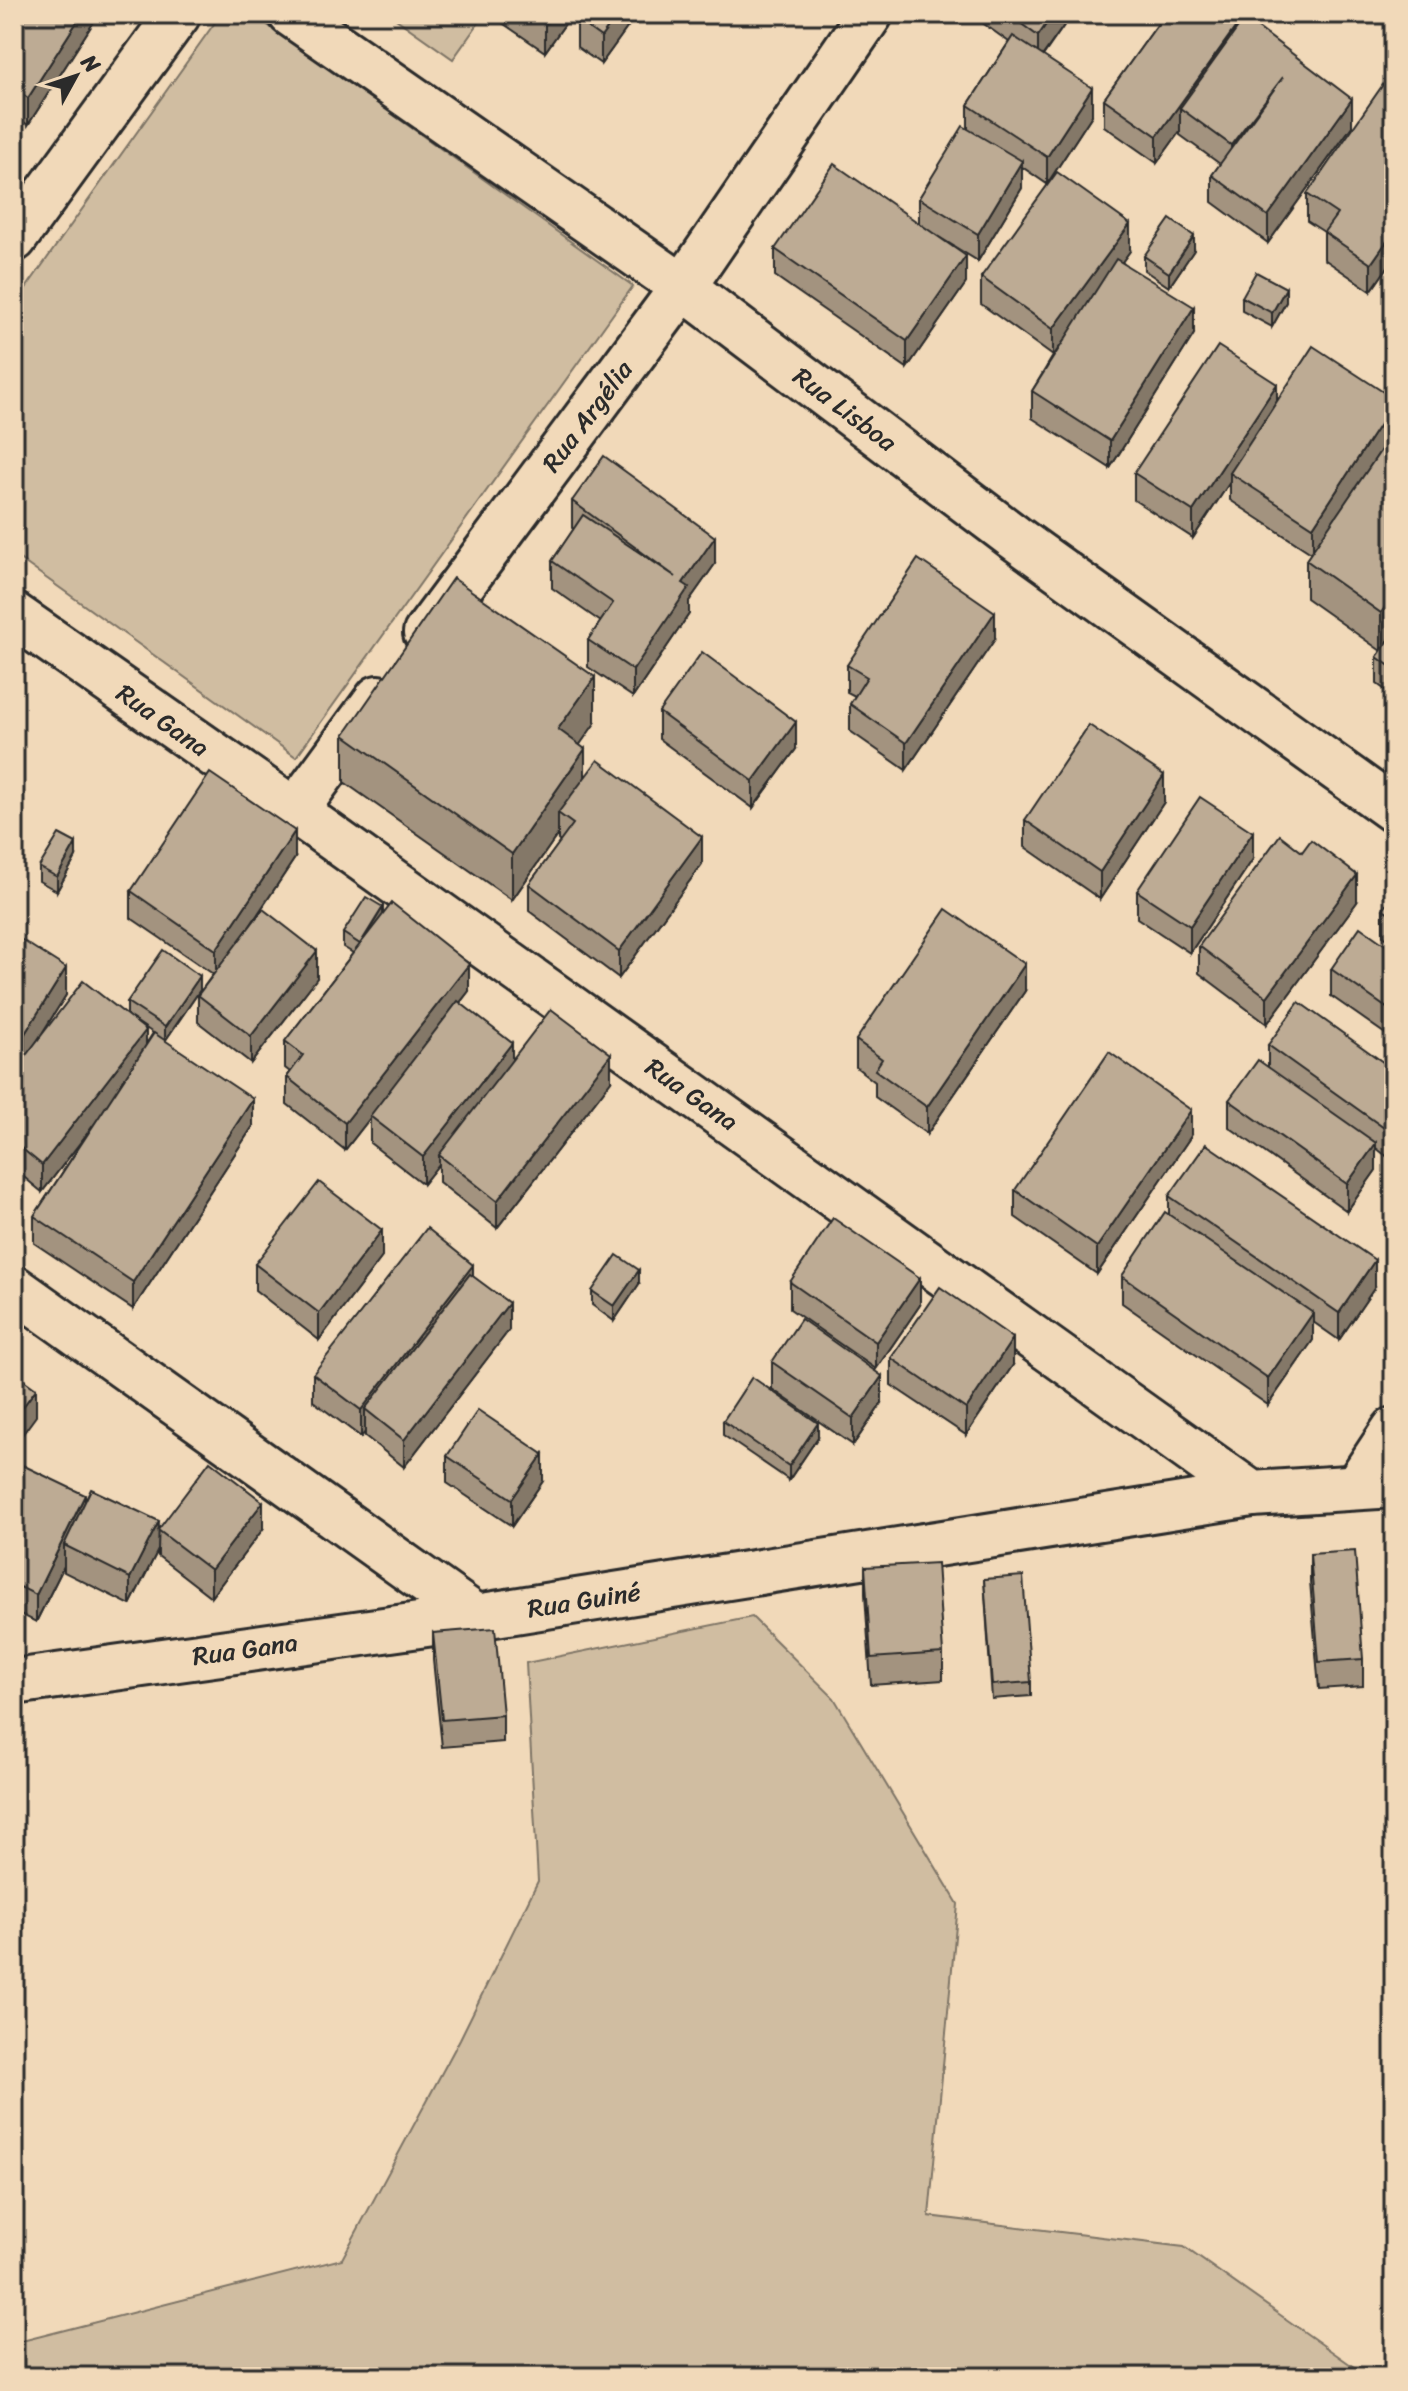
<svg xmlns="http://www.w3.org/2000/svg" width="1408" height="2391" font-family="Sriracha,sans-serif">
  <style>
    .green { fill: #d0bda1; stroke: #7e7466; stroke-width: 2 }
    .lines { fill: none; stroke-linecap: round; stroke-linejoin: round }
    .minor-casing { stroke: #2b2b2b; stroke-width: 50 }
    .minor { stroke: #f1d9b9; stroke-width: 44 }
    .wall { fill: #a3937f; stroke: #2b2b2b; stroke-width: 2; fill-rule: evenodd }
    .shaded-wall { fill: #847868; stroke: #2b2b2b; stroke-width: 2 }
    .building { fill: #bdab94; stroke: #2b2b2b; stroke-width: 2 }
    .labels { text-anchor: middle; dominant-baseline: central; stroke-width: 6; stroke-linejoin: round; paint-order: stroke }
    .street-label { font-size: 26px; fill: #2b2b2b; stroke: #f1d9b9 }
  </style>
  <rect width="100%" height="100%" fill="#f1d9b9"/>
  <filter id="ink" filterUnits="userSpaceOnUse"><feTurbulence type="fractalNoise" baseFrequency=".0125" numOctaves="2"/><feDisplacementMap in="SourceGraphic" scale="16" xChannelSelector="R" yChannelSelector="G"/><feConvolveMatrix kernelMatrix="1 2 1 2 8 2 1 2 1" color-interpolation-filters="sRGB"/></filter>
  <g filter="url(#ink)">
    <g class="green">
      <polygon points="221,14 252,14 633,286 296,757 14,555 14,305"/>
      <polygon points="389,14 485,14 453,59"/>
      <polygon points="752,1617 834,1698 958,1904 929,2216 1184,2247 1361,2372 1355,2377 14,2377 14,2343 342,2259 460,2039 538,1881 526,1663"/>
    </g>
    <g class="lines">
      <g class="minor-casing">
        <g id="minor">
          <polyline points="291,14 683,287 1014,537 1394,810"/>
          <polyline points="14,239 178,14"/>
          <polyline points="14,615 295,811 1252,1494 1394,1485"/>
          <polyline points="426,633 683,287 870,14"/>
          <polyline points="295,811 378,698"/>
          <polyline points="14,1288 476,1617 1252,1494"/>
          <polyline points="1357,1486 1394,1430"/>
          <polyline points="14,1682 476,1617"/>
        </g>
      </g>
      <use href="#minor" class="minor"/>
    </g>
    <g class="wall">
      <polygon points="14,14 95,14 95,20 28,125 14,115"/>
      <polygon points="501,14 572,14 545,52 501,22"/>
      <polygon points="637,14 601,64 577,47 577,20"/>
      <polygon points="970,14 1072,14 1043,56 1092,115 1047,184 1022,167 1022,188 978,261 939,237 966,283 907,368 775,276 775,249 919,223 919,198 968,129 968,105 1009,42"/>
      <polygon points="1165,14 1263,14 1255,26 1352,126 1268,243 1212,202 1212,175 1220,164 1180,135 1180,131 1157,163 1104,126 1104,99"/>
      <polygon points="1394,80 1394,258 1371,291 1324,259 1324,232 1307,221 1307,194"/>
      <polygon points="1194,250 1169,287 1144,270 1144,256"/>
      <polygon points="1130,251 1122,262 1194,334 1110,468 1032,418 1032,391 1053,356 981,304 981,277"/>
      <polygon points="1242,297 1286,302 1272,327 1242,311"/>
      <polygon points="1277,401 1394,431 1381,651 1306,598 1306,560 1311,553 1230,500 1230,482 1193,538 1134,500 1134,473"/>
      <polygon points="572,501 715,564 689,601 689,614 633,697 588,667 588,640 601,622 552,588 552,561 574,529 572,528"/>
      <polygon points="1394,633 1394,696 1377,684 1377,657"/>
      <polygon points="995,639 906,770 850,731 850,704 855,696 847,692 847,665"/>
      <polygon points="659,712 796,749 753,808 659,739"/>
      <polygon points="595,723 579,745 585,778 702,864 619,978 529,911 529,884 560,842 558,840 558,834 512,900 344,782 344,735"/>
      <polygon points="1164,802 1100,899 1025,847 1025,820"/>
      <polygon points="76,857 57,891 39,881 39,867"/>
      <polygon points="295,858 250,926 317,978 251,1063 198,1022 198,995 213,974 131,918 131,891"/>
      <polygon points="1253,859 1190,953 1137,918 1137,891"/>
      <polygon points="1394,893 1394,943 1383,936 1383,909"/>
      <polygon points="1357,902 1267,1024 1199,973 1199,946"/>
      <polygon points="383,914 469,991 460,1003 512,1060 611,1081 497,1228 439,1182 439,1164 423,1184 370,1143 370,1118 345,1150 287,1104 287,1077 290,1072 285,1068 285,1041 353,953 343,947 343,933"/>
      <path d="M14,935L66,995L38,1039L127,1016V1002L200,990L165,1041L253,1126L133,1309L34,1243V1216L90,1130L42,1192L14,1169ZM131,1018L153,1033L146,1044Z"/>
      <polygon points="1394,951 1394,1040 1331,996 1331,969"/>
      <polygon points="1025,991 927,1134 875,1097 875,1082 856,1067 856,1040"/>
      <polygon points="1268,1045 1394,1070 1394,1162 1376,1148 1376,1170 1347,1211 1229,1127 1229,1100 1268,1067"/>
      <polygon points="1191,1136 1097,1274 1015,1217 1015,1190"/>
      <polygon points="1169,1196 1375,1287 1339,1340 1313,1322 1313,1340 1268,1405 1122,1303 1122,1276 1169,1215"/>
      <polygon points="382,1257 319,1340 255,1290 255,1264"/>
      <polygon points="473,1276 509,1330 404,1467 365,1436 365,1432 361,1437 313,1401 313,1374"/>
      <polygon points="790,1282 920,1305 876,1369 790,1309"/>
      <polygon points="639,1284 614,1321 592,1305 592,1291"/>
      <polygon points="891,1358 1013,1365 966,1435 891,1385"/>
      <polygon points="772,1362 882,1403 853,1445 772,1389"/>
      <polygon points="723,1421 818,1437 789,1480 723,1435"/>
      <polygon points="447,1456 543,1481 512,1526 447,1483"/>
      <polygon points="14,1461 85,1502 159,1528 263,1529 211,1597 158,1556 158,1550 130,1605 64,1572 64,1566 36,1622 14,1611"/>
      <polygon points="1310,1554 1363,1659 1363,1686 1319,1689 1310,1581"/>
      <polygon points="865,1567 943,1653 943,1680 871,1685 865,1594"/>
      <polygon points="984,1579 1031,1682 1031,1696 992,1699"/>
      <polygon points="433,1633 503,1715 503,1742 442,1747 433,1660"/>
    </g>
    <g class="shaded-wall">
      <polygon points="82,14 95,14 95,20 28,125 28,98"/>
      <polygon points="553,14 572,14 545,52 545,25"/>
      <polygon points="618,14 637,14 601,64 601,37"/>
      <polygon points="1053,14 1072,14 1038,62 1038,36"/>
      <polygon points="1246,14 1246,40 1180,108 1180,131 1157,163 1157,136"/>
      <polygon points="1253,14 1263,14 1249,34 1249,20"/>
      <polygon points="1283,77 1231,172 1231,145"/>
      <polygon points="1092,88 1092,115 1047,184 1047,157"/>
      <polygon points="1352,99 1352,126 1268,243 1268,216"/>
      <polygon points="1022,161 1022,188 978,261 978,234"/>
      <polygon points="1130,224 1130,251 1053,356 1053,329"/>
      <polygon points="1394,231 1394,258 1371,291 1371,264"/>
      <polygon points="1194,236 1194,250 1169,287 1169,273"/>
      <polygon points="966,256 966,283 907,368 907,341"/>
      <polygon points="1286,288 1286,302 1272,327 1272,313"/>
      <polygon points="1194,307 1194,334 1110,468 1110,441"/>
      <polygon points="1277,384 1277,411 1230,473 1230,482 1193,538 1193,511"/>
      <polygon points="1394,403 1394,430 1313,554 1313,527"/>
      <polygon points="715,537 715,564 689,601 689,614 633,697 633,670 683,583"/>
      <polygon points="1394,594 1394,632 1381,651 1381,613"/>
      <polygon points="995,612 995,639 906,770 906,743"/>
      <polygon points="595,677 595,723 558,776 558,729"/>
      <polygon points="796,722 796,749 753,808 753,781"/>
      <polygon points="585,749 585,796 558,813 558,834 512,900 512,854"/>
      <polygon points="1164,775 1164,802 1100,899 1100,872"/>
      <polygon points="295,831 295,858 216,977 216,950"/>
      <polygon points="1253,832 1253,859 1190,953 1190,926"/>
      <polygon points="702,837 702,864 619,978 619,951"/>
      <polygon points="76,843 76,857 57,891 57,877"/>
      <polygon points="1357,875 1357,902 1267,1024 1267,997"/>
      <polygon points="383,907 383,921 361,944"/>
      <polygon points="317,951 317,978 251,1063 251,1036"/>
      <polygon points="469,964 469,991 345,1150 345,1123"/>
      <polygon points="1025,964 1025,991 927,1134 927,1107"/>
      <polygon points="66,968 66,995 14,1078 14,1051"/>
      <polygon points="200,976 200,990 165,1041 165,1027"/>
      <polygon points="146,1030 146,1057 42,1192 42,1165"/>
      <polygon points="512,1043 512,1070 439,1155 439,1164 423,1184 423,1157"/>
      <polygon points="611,1054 611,1081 497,1228 497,1201"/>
      <polygon points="253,1099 253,1126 133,1309 133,1282"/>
      <polygon points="1191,1110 1191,1136 1097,1274 1097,1247"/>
      <polygon points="1376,1143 1376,1170 1347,1211 1347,1184"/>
      <polygon points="382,1230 382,1257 319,1340 319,1313"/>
      <polygon points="1375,1260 1375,1287 1339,1340 1339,1313"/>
      <polygon points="473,1265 473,1292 365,1409 365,1432 361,1437 361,1410"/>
      <polygon points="639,1270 639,1284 614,1321 614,1306"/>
      <polygon points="920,1278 920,1305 876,1369 876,1342"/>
      <polygon points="509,1303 509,1330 404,1467 404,1440"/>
      <polygon points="1313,1313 1313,1340 1268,1405 1268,1378"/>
      <polygon points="1013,1338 1013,1365 966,1435 966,1409"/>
      <polygon points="882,1376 882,1403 853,1445 853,1418"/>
      <polygon points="36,1389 36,1416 14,1446 14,1419"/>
      <polygon points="818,1423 818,1437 789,1480 789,1466"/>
      <polygon points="543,1454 543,1481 512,1526 512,1499"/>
      <polygon points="85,1495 85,1522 64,1545 64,1566 36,1622 36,1595"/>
      <polygon points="263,1502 263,1529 211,1597 211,1570"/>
      <polygon points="159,1521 158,1550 130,1605 130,1578"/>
    </g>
    <g class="building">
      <polygon points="14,14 82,14 28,98 14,88"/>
      <polygon points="528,14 553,14 545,25"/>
      <polygon points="582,14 618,14 601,37 577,20"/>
      <polygon points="1008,14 1053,14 1038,36"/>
      <polygon points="1165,14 1245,14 1157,136 1104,99"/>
      <polygon points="1246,14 1253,14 1249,20 1246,18"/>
      <polygon points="1245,18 1352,99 1268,216 1212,175 1283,77 1231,145 1180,108"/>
      <polygon points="1013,36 1092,88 1047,157 968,105"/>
      <polygon points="1389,76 1394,80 1394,231 1371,264 1324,232 1337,214 1307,194"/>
      <polygon points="963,126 1022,161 978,234 919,198"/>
      <polygon points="834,164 966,256 907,341 775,249"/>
      <polygon points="1057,172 1130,224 1053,329 981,277"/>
      <polygon points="1170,219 1194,236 1169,273 1144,256"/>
      <polygon points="1116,259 1194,307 1110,441 1032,391"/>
      <polygon points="1256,272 1286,288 1272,313 1242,297"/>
      <polygon points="1218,346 1277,384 1193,511 1134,473"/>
      <polygon points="1313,346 1394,399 1394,403 1313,527 1230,473"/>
      <polygon points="1394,431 1394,594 1381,613 1306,560"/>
      <polygon points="604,456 715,537 683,583 689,587 633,670 588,640 613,603 552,561 583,515 676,577 572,501"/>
      <polygon points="918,559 995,612 906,743 850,704 867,677 847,665"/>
      <polygon points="453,578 595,677 558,729 585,749 512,854 344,735"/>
      <polygon points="1394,633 1394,669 1377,657"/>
      <polygon points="702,652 796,722 753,781 659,712"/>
      <polygon points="1089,725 1164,775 1100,872 1025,820"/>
      <polygon points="598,760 702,837 619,951 529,884 573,824 558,813"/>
      <polygon points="210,773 295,831 216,950 131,891"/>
      <polygon points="1200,797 1253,832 1190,926 1137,891"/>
      <polygon points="59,834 76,843 57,877 39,867"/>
      <polygon points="1280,835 1302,852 1311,840 1357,875 1267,997 1199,946"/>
      <polygon points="1394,893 1394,916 1383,909"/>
      <polygon points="366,897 383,907 360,944 343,933"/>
      <polygon points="392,903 469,964 345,1123 287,1077 303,1055 285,1041"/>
      <polygon points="263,909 317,951 251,1036 198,995"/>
      <polygon points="946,909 1025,964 927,1107 875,1070 882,1059 856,1040"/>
      <polygon points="1360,927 1394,951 1394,1013 1331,969"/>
      <polygon points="14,935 66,968 14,1051"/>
      <polygon points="163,950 200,976 165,1027 127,1002"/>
      <polygon points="83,981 146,1030 42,1165 14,1142 14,1071"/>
      <polygon points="458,1001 512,1043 423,1157 370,1116"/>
      <polygon points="1299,1002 1394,1070 1394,1135 1268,1045"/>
      <polygon points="551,1009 611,1054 497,1201 439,1155"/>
      <polygon points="154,1033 253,1099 133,1282 34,1216"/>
      <polygon points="1109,1052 1191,1110 1097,1247 1015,1190"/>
      <polygon points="1258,1060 1376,1143 1347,1184 1229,1100"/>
      <polygon points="1206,1144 1375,1260 1339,1313 1169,1196"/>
      <polygon points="319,1182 382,1230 319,1313 255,1264"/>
      <polygon points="1165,1212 1313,1313 1268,1378 1122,1276"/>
      <polygon points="833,1218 920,1278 876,1342 790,1282"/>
      <polygon points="427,1228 473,1265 361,1410 313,1374"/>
      <polygon points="617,1255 639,1270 614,1306 592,1291"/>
      <polygon points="470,1274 509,1303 404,1440 365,1409"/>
      <polygon points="940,1287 1013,1338 966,1409 891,1358"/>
      <polygon points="801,1319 882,1376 853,1418 772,1362"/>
      <polygon points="14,1373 36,1389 14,1419"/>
      <polygon points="752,1377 818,1423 789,1466 723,1421"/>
      <polygon points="478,1410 543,1454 512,1499 447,1456"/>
      <polygon points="14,1461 85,1495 36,1595 14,1584"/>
      <polygon points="210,1461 263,1502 211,1570 158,1530"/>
      <polygon points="91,1489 159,1521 130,1578 64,1545"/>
      <polygon points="1355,1551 1363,1659 1319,1662 1310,1554"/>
      <polygon points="937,1563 943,1653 871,1658 865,1567"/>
      <polygon points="1023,1576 1031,1682 992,1685 984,1579"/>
      <polygon points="495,1628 503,1715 442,1720 433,1633"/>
    </g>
  </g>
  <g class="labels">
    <g class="street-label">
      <text transform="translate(845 409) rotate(37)">Rua Lisboa</text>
      <text transform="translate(587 416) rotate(-53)">Rua Argélia</text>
      <text transform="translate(163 720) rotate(35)">Rua Gana</text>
      <text transform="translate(692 1094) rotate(35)">Rua Gana</text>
      <text transform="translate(584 1600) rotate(-9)">Rua Guiné</text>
      <text transform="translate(245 1649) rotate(-8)">Rua Gana</text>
    </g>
  </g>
  <rect width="1408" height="2391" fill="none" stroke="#f1d9b9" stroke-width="48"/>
  <rect x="24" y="24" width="1360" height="2343" fill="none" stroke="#2b2b2b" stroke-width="3" filter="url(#ink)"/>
  <g transform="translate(76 76) rotate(50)" stroke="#f1d9b9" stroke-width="6" paint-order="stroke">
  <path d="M0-6L14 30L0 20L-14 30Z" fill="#2b2b2b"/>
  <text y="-12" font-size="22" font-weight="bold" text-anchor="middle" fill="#2b2b2b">N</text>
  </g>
</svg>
